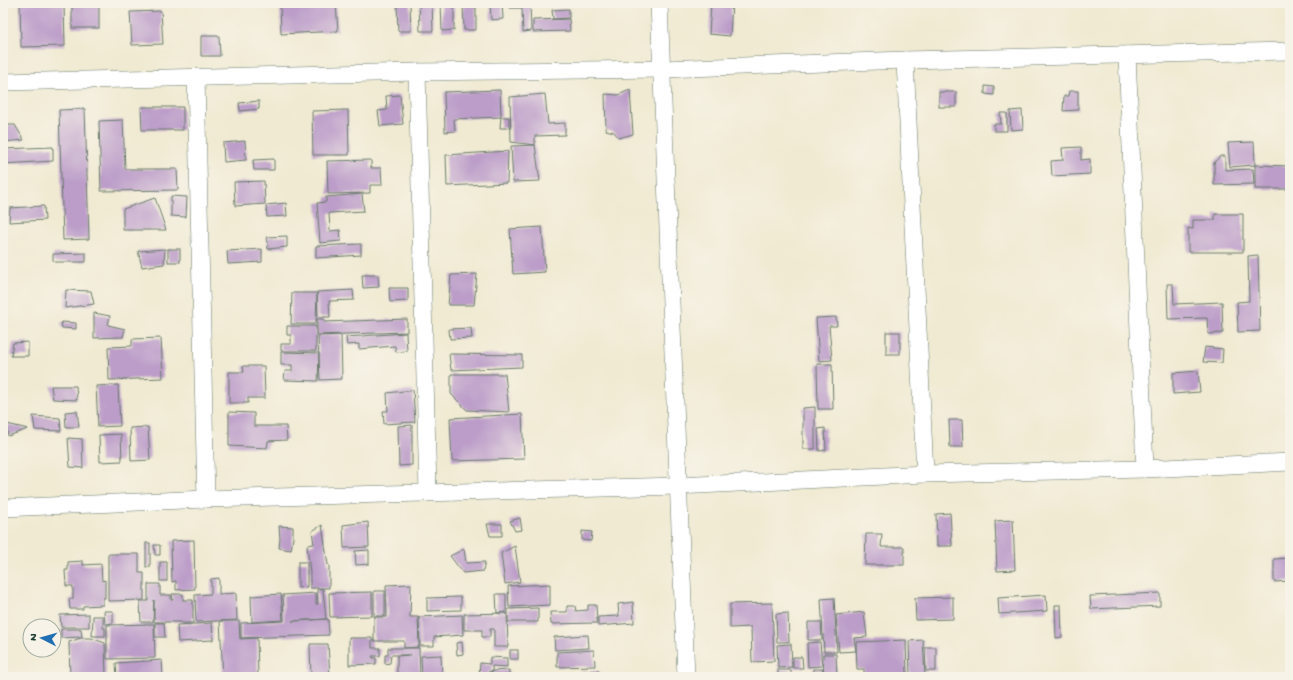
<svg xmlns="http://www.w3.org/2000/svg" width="1293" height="680" font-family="'Gochi Hand',sans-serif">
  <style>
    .building { fill: #bc9dc9 }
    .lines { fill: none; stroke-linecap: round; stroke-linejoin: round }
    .street-casing { stroke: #687a6b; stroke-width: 18 }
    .street { stroke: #fff; stroke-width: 17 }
  </style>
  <rect width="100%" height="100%" fill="#f7f3e8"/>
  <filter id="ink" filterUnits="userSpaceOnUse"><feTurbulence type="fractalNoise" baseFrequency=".025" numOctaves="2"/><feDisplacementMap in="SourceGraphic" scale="8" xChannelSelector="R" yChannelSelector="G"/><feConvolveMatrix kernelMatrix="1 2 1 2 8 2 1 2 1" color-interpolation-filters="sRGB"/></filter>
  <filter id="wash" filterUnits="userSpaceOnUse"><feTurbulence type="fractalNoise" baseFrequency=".012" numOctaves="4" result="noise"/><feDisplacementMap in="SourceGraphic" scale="16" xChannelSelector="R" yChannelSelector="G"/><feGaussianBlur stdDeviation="0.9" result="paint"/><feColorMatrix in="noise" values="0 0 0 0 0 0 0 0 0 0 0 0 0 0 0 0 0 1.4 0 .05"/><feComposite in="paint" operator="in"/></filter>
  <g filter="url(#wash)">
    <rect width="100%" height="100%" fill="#f0ead2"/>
    <g id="blocks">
      <g class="building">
        <polygon points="20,3 64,3 65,46 21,47"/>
        <rect x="72" y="3" width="27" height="25"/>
        <polygon points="280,3 336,3 338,31 281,34"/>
        <polygon points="397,3 410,3 411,31 398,31"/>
        <polygon points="419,3 432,3 433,31 420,31"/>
        <polygon points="441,3 454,3 454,30 442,31"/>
        <polygon points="463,3 476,3 476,30 464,30"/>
        <polygon points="490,3 502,3 503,19 491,20"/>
        <polygon points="510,3 530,3 531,31 523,32 522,8 510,8"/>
        <polygon points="711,3 732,3 730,36 709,34"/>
        <polygon points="569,9 569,18 553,19 552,10"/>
        <polygon points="161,11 163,44 132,45 130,12"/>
        <polygon points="569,19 570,31 533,32 533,20"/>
        <polygon points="201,36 219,36 220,56 201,56"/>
        <polygon points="985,86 994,87 994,95 985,94"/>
        <polygon points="500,90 501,117 454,119 455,131 445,132 444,92"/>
        <polygon points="630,90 633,134 619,138 614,132 606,130 605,94 618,95"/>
        <polygon points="1069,91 1078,91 1078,110 1063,111 1064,96 1068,96"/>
        <rect x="939" y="92" width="17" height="15"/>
        <polygon points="545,94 548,124 565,123 565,135 535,136 535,145 511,142 510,97"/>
        <polygon points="400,95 403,124 380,126 378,111 387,110 386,96"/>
        <polygon points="259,101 259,109 240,111 239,103"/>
        <polygon points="141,107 183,107 183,130 142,130"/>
        <polygon points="85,109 89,239 63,240 59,110"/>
        <polygon points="348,110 349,155 313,155 312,111"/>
        <polygon points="1022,110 1023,129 1011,130 1010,111"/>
        <polygon points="1000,113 1007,113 1007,131 994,131 994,124 1001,124"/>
        <polygon points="3,117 7,125 15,125 24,140 3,142"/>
        <polygon points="501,117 509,117 509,128 500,128"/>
        <polygon points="123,120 125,169 177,169 178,190 101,191 99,121"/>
        <polygon points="245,141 246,160 224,162 223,143"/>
        <polygon points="1254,142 1255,165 1290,166 1290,189 1255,189 1255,165 1230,167 1228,143"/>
        <polygon points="535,145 540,181 513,182 511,146"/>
        <polygon points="53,147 53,161 3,164 3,149"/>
        <polygon points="1081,147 1081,160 1090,159 1090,174 1052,176 1051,161 1063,160 1062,148"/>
        <polygon points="508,151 507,183 447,186 446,155"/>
        <polygon points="1220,156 1225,156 1225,170 1253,169 1254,184 1214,185 1214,163"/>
        <polygon points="274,159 274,170 254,170 253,160"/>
        <polygon points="371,160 371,168 381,168 382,185 370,185 370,193 328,194 327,161"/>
        <polygon points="264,181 265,204 235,206 234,182"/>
        <polygon points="362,194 364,211 329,213 330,231 340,230 341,241 320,243 317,203 326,202 326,197"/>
        <polygon points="171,196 187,197 186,217 171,216"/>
        <polygon points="155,198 166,230 123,230 123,209"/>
        <polygon points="286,203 287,216 267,217 266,205"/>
        <polygon points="44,206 45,220 9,222 10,208"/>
        <polygon points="1215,214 1243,214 1243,252 1188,252 1188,228 1193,229 1193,220 1215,220"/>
        <polygon points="542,227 545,272 513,274 510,229"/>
        <polygon points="287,236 287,247 268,249 267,237"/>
        <polygon points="361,244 361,255 316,258 316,246"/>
        <polygon points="165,249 164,264 142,267 138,251"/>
        <rect x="168" y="249" width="12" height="13"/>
        <polygon points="262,249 262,262 228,264 227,251"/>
        <polygon points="86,253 86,262 55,262 53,260 53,254"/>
        <polygon points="1258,255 1260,331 1238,332 1237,302 1249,301 1248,256"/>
        <polygon points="477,274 474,305 448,305 451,275"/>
        <polygon points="362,275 378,275 379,287 363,288"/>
        <polygon points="1167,284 1173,284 1174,304 1222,302 1223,333 1208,334 1207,318 1168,319"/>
        <polygon points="389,288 408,288 408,301 390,302"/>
        <polygon points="66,290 91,291 94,304 65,308"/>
        <polygon points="353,290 354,300 329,301 330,317 318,317 317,292"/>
        <polygon points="292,293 317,293 316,324 291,324"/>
        <polygon points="94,313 110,316 108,325 125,329 123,337 94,338"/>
        <polygon points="836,317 837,326 829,326 832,360 819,361 816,318"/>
        <polygon points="317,319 324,319 324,322 407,319 407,332 317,335"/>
        <polygon points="61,322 76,323 76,329 62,328"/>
        <polygon points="287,326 316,326 316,351 281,351 281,344 291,344 291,335 287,335"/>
        <polygon points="471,328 472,338 450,339 449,329"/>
        <rect x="886" y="332" width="14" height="22"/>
        <polygon points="406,333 407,351 396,352 395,346 359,349 359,344 347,345 346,337"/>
        <polygon points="341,335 342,379 320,380 318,336"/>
        <polygon points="161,338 163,378 109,380 108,347 132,346 132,339"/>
        <polygon points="28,342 28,356 11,356 13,343"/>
        <polygon points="1205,347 1223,349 1222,363 1203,362"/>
        <polygon points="281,352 319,353 318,381 284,380 285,371 292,371 292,365 281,365"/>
        <polygon points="449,354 522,355 522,367 451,370"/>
        <polygon points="817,364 832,364 833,409 818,409"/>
        <polygon points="243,366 264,366 265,398 248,398 248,403 229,403 229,372 244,372"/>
        <polygon points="1198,371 1200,392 1173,394 1173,373"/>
        <polygon points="451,374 505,374 509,412 467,410 451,394"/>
        <polygon points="118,385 120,426 98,427 96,386"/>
        <polygon points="51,386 76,386 77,400 53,399"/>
        <polygon points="413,390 415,422 384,424 383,411 388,411 387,393"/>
        <polygon points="815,407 815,449 803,449 803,408"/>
        <polygon points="77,411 79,427 66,427 65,412"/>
        <polygon points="229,412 254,413 254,426 286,426 287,440 268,441 267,448 229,446"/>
        <polygon points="522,414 524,459 452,461 450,418"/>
        <polygon points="33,416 60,418 61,431 35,430"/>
        <polygon points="949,420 962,420 963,447 950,447"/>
        <polygon points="7,424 28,429 8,436"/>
        <polygon points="412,425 412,465 399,466 398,426"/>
        <polygon points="148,427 150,460 131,461 130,428"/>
        <polygon points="825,428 826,450 819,451 818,429"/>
        <polygon points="121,434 122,461 100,462 99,435"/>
        <polygon points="68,438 82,439 83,468 70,467"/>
        <polygon points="950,513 952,546 937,546 936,514"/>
        <polygon points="520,518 522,530 515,531 510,521"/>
        <polygon points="1013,520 1015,570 997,571 995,521"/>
        <polygon points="368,522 369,547 344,548 343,525"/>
        <polygon points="487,524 502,524 502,536 490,536"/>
        <polygon points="322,525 328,565 329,565 329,588 310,588 310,573 307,545 314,544 312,531"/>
        <polygon points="279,526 293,527 293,538 291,550 279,548 280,539"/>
        <polygon points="582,531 592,532 591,541 582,540"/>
        <polygon points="866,534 882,534 881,547 904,547 904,565 865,565"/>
        <polygon points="194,540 195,589 176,590 176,581 172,582 171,541"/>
        <rect x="146" y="543" width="4" height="24"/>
        <polygon points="154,545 160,545 160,555 155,555"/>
        <polygon points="515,546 520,582 505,584 501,553"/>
        <polygon points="464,549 466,563 485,562 483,571 463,573 450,556"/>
        <polygon points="369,550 369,564 356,565 355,551"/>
        <polygon points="108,554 139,554 139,573 144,573 144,600 108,601"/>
        <polygon points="1290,558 1290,581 1274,582 1274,559"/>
        <polygon points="83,561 83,565 101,564 102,581 105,580 105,598 103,598 103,605 83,606 83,609 70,609 69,599 73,599 73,586 66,586 65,570 68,570 68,562"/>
        <rect x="160" y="562" width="7" height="19"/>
        <polygon points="298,562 307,562 307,587 298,588"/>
        <polygon points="219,578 219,594 236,593 237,620 196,622 195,595 211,594 211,579"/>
        <polygon points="148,584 160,584 160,595 171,595 171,600 173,600 172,594 183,594 183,600 193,600 193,623 181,623 181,622 154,622 154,600 153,622 141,622 140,601 148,601"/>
        <polygon points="411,584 410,617 418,617 419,647 404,648 404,641 374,641 374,617 387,617 386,585"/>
        <polygon points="550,584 550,605 509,607 508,586"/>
        <polygon points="317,589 323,589 326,619 292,621 328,619 329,635 241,638 241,623 284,621 283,595 316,593 316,604 318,604"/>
        <rect x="374" y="591" width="11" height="25"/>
        <polygon points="372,592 372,616 330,617 329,593"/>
        <polygon points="1160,593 1160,606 1091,609 1090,596"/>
        <polygon points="281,594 283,620 252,622 251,596"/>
        <polygon points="496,594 506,594 506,612 497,613"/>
        <polygon points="1046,595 1047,611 999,614 998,598"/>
        <polygon points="461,597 461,610 427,611 427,598"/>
        <polygon points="953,597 953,619 916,620 915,598"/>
        <polygon points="834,598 837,652 824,652 821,599"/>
        <polygon points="633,602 634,623 598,626 598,617 619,616 618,604"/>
        <polygon points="772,603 774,661 752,662 751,627 730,628 730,604"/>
        <polygon points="588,605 596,605 597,623 551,624 550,612 567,612 567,606 575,606 576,611 588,610"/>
        <polygon points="1055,605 1061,605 1062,637 1056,638"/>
        <polygon points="538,608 538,622 508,622 508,609"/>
        <polygon points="104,611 113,611 113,623 105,624"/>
        <polygon points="864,612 867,637 854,638 856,651 839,652 836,615"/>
        <polygon points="507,613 508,647 494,647 494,629 490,629 490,637 482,637 482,630 464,630 464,614"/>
        <polygon points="788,613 789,642 777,642 776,614"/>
        <polygon points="89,614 89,627 61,627 60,615"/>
        <polygon points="462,615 463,635 434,637 434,646 420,646 419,617"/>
        <polygon points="93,616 103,616 103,628 105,628 105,636 92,636"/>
        <polygon points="220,621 239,621 240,639 257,638 258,677 223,677"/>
        <polygon points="808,622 821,622 822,640 808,640"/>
        <polygon points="155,623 164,623 165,637 155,637"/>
        <polygon points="212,623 213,640 178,642 177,625"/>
        <polygon points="154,624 155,658 107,659 107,625"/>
        <polygon points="61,629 81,629 82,637 61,638"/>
        <polygon points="588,635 589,648 555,650 554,637"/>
        <polygon points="81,638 91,638 105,643 106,677 70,677 69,642"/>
        <polygon points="349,638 372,638 372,648 380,648 380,656 372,656 373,658 376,658 376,664 349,665"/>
        <polygon points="906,640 907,676 864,677 864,669 857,669 856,642"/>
        <polygon points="923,640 925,677 910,677 909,641"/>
        <polygon points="462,642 463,654 457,655 456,643"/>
        <polygon points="820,642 822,666 808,667 807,643"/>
        <polygon points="310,644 328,644 330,677 311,677"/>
        <polygon points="791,644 792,667 778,668 777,645"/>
        <polygon points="925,647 936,647 936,671 926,671"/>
        <polygon points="388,648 419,648 420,677 397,677 397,656 410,655 391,655 390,663 385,664 385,655 388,655"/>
        <rect x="510" y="650" width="8" height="9"/>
        <polygon points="594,650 595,666 557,667 557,652"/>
        <polygon points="823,654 836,654 837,677 824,677"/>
        <polygon points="441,655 442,677 422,677 421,656"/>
        <polygon points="490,657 507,658 507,667 492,666 492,672 489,671 488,676 479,675 480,663 490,664"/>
        <polygon points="793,657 802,657 803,668 793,668"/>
        <polygon points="162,660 163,677 117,677 116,663"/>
        <rect x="813" y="669" width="10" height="8"/>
        <polygon points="509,670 509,677 492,677 492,671"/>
        <rect x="778" y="670" width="13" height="7"/>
        <polygon points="590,671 599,671 599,677 582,677 581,672 590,672"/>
      </g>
    </g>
  </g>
  <g filter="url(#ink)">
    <use href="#blocks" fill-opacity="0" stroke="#687a6b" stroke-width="1"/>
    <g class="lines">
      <g class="street-casing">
        <g id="street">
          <polyline points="659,3 686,677"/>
          <polyline points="1127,55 1145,469"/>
          <polyline points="905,60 925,474"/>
          <polyline points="417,72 428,492"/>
          <polyline points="196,78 206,499"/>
          <polyline points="3,82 417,72 663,69 905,60 1290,51"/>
          <polyline points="3,508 206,499 678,486 925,474 1145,469 1290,462"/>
        </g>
      </g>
      <use href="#street" class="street"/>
    </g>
  </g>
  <rect width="1293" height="680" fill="none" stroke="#f7f3e8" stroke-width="16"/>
  <g transform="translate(42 638) rotate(276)"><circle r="19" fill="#f7f3e8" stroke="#a1aaa0"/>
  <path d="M0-3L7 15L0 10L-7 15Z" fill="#1f6fb2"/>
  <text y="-6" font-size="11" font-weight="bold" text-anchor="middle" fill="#1f3d34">N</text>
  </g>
</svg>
